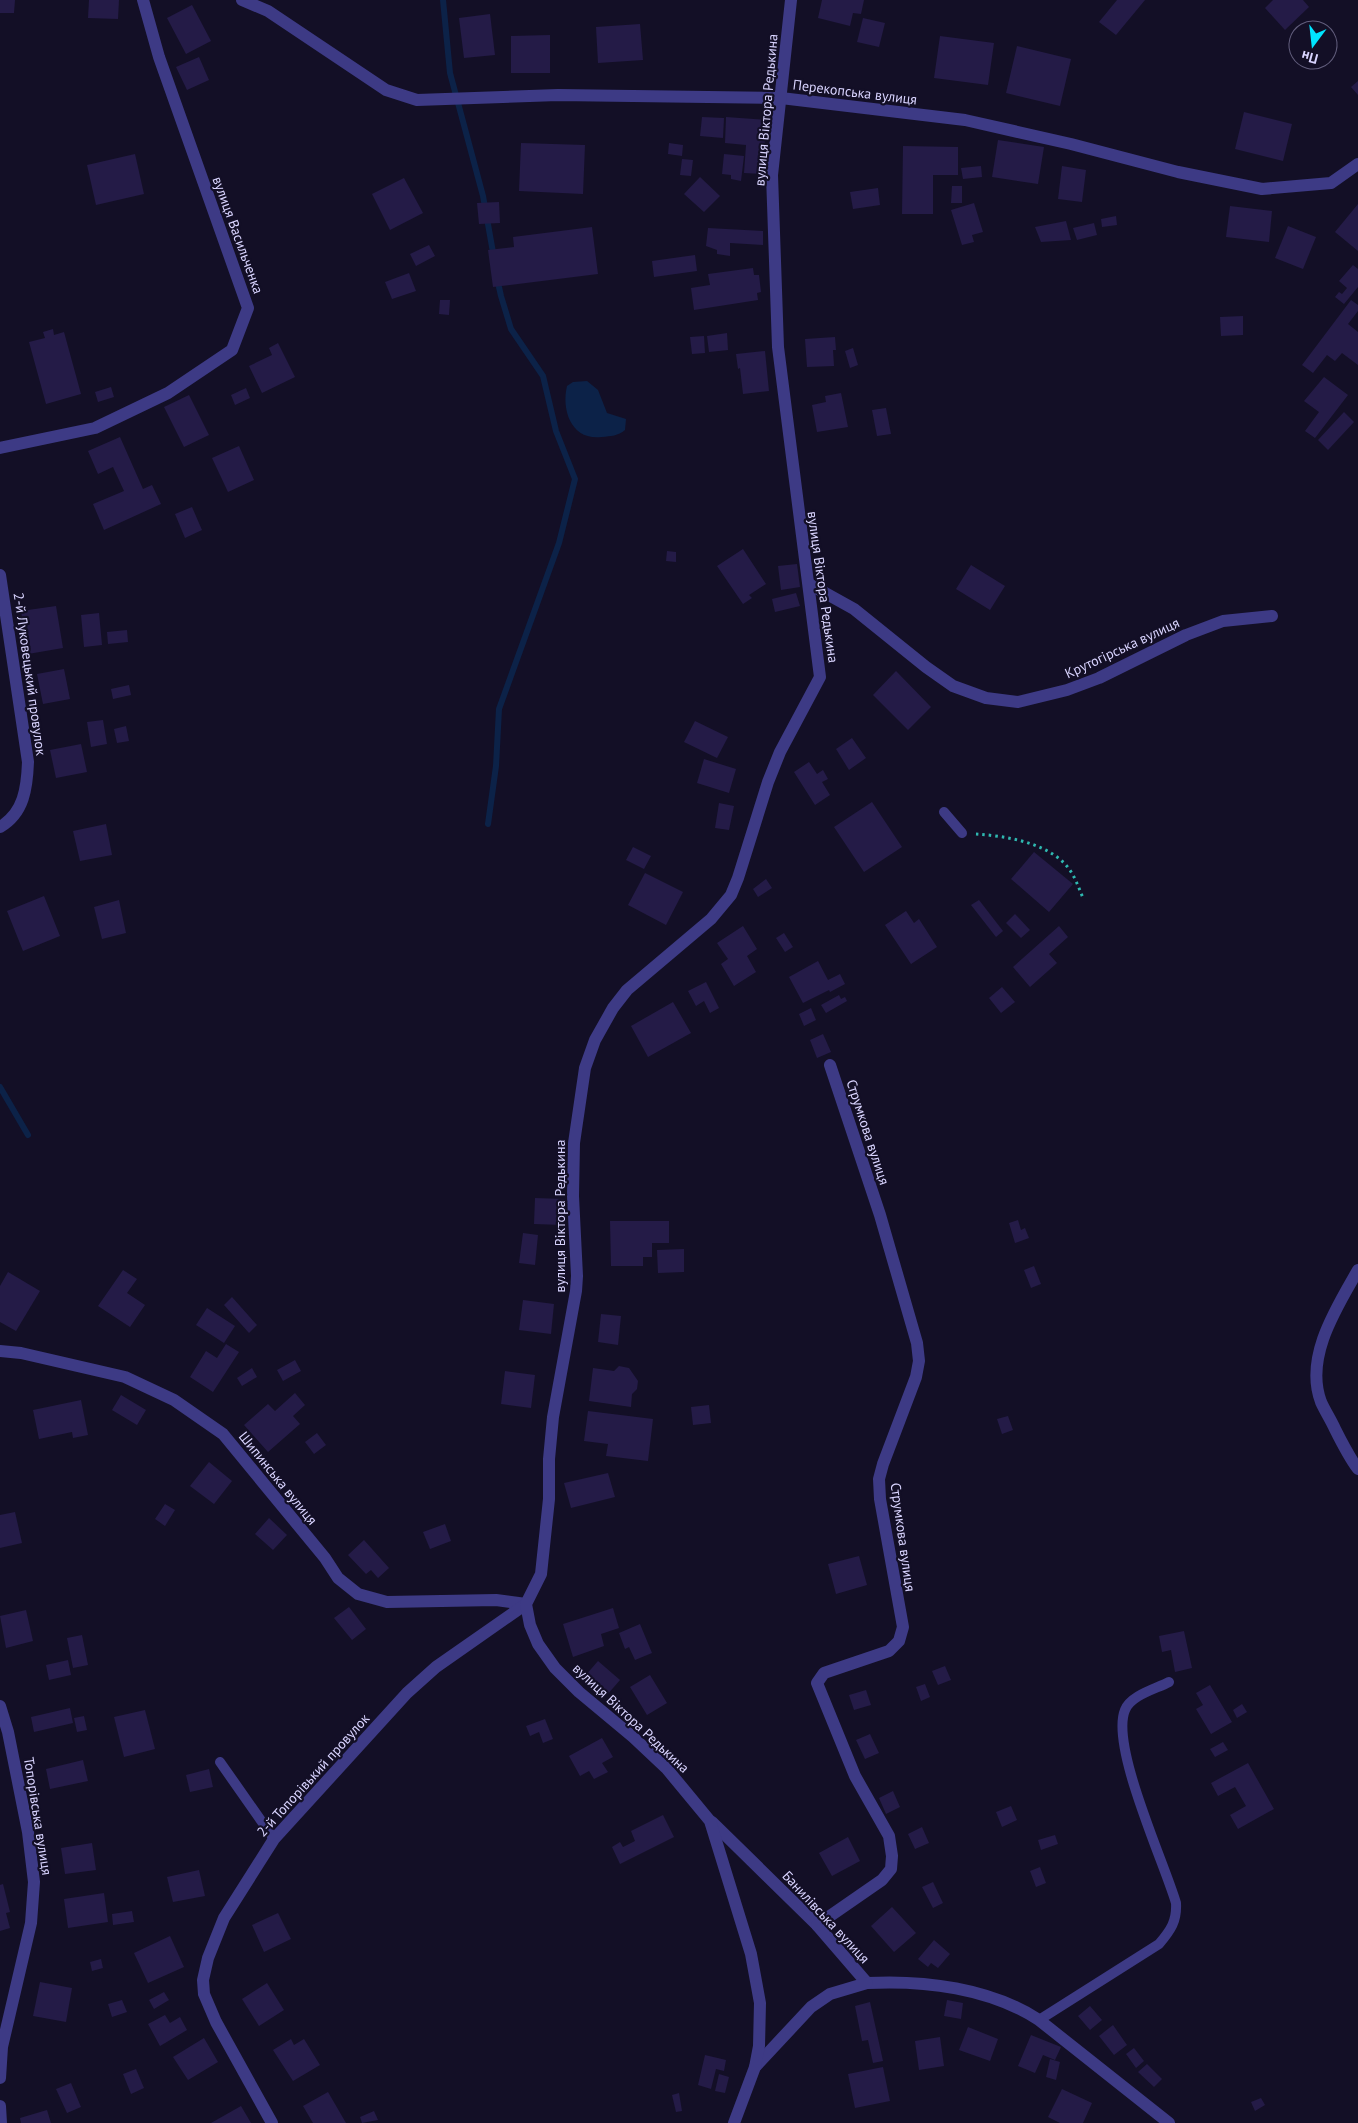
<svg xmlns="http://www.w3.org/2000/svg" width="1358" height="2123" font-family="'PT Sans',sans-serif">
  <style>
    .water { fill: #0c2248 }
    .lines { fill: none; stroke-linecap: round; stroke-linejoin: round }
    .stream { stroke: #0c2248; stroke-width: 6 }
    .building { fill: #241b47 }
    .path { stroke: #2fb8b0; stroke-width: 3; stroke-dasharray: 2.5 4; stroke-linecap: butt }
    .service { stroke: #3d3a85; stroke-width: 10 }
    .minor { stroke: #3d3a85; stroke-width: 12 }
    .labels { text-anchor: middle; dominant-baseline: central; stroke-width: 4.5; stroke-linejoin: round; paint-order: stroke }
    .street-label { font-size: 14px; fill: #d9d4ff; stroke: #130f26 }
  </style>
  <rect width="100%" height="100%" fill="#130f26"/>
  <path class="water" d="M587,381L598,390L607,413L626,419L625,430C618,436 611,436 602,437C572,441 561,411 567,386L573,382Z"/>
  <g class="lines">
    <g class="stream">
      <polyline points="443,0 450,73 483,196 494,258"/>
      <polyline points="488,824 496,766 499,709 559,543 575,479 556,431 543,376 511,329 501,296 497,278"/>
      <polyline points="0,1087 28,1135"/>
    </g>
  </g>
  <g class="building">
    <polygon points="0,0 15,0 14,13 0,13"/>
    <polygon points="89,0 119,0 118,19 88,18"/>
    <polygon points="822,0 864,0 861,14 853,13 850,26 818,18"/>
    <polygon points="1117,0 1145,0 1116,35 1099,22"/>
    <polygon points="1273,0 1303,0 1309,7 1285,30 1265,8"/>
    <polygon points="192,5 211,41 186,54 167,18"/>
    <polygon points="490,14 495,55 464,58 459,18"/>
    <polygon points="863,18 885,23 879,47 857,42"/>
    <polygon points="640,24 643,60 598,63 596,27"/>
    <polygon points="550,35 550,73 511,73 511,36"/>
    <polygon points="940,36 994,43 988,85 934,78"/>
    <polygon points="1017,46 1071,59 1060,106 1006,93"/>
    <polygon points="199,57 209,80 187,90 176,67"/>
    <polygon points="1358,81 1358,95 1351,87"/>
    <polygon points="1244,112 1292,124 1283,161 1235,149"/>
    <polygon points="702,117 724,118 723,138 700,136"/>
    <polygon points="726,117 766,120 763,174 744,173 746,145 725,143"/>
    <polygon points="998,140 1044,147 1038,184 992,177"/>
    <polygon points="521,143 585,145 583,194 519,191"/>
    <polygon points="669,143 683,145 682,156 668,154"/>
    <polygon points="903,146 958,147 958,175 933,175 933,214 902,214"/>
    <polygon points="135,154 144,194 96,205 87,165"/>
    <polygon points="724,154 744,156 741,181 731,179 731,175 722,174"/>
    <polygon points="682,159 693,160 691,176 680,175"/>
    <polygon points="981,166 982,177 963,179 961,168"/>
    <polygon points="1062,166 1086,170 1082,202 1058,199"/>
    <polygon points="700,177 720,196 704,212 684,194"/>
    <polygon points="404,178 423,213 390,230 372,194"/>
    <polygon points="952,186 962,186 962,203 951,203"/>
    <polygon points="878,188 880,205 853,209 850,192"/>
    <polygon points="499,202 500,223 479,224 477,203"/>
    <polygon points="974,203 983,232 972,235 974,242 962,245 951,210"/>
    <polygon points="1358,204 1358,251 1335,232"/>
    <polygon points="1230,206 1272,211 1269,242 1226,237"/>
    <polygon points="1116,216 1117,225 1102,227 1101,219"/>
    <polygon points="1066,221 1071,240 1041,242 1035,227"/>
    <polygon points="1094,223 1097,235 1077,240 1073,228"/>
    <polygon points="1288,226 1316,237 1303,269 1275,258"/>
    <polygon points="592,227 598,274 493,287 488,250 514,247 513,237"/>
    <polygon points="708,228 763,231 763,245 730,243 730,256 717,254 717,250 706,246"/>
    <polygon points="429,245 435,256 416,266 410,254"/>
    <polygon points="695,255 697,271 654,277 652,261"/>
    <polygon points="1353,265 1358,269 1358,287 1344,304 1335,297 1339,292 1342,294 1347,288 1339,281"/>
    <polygon points="753,268 754,275 759,275 761,292 757,293 758,300 694,310 691,288 710,285 708,274"/>
    <polygon points="409,273 416,291 392,299 385,282"/>
    <polygon points="440,300 450,300 449,315 439,314"/>
    <polygon points="1351,300 1358,305 1358,311 1348,324 1358,332 1358,365 1342,353 1335,361 1327,355 1313,373 1302,365"/>
    <polygon points="1243,316 1243,335 1221,336 1220,317"/>
    <polygon points="53,329 54,335 64,332 81,394 46,404 29,342 45,338 43,332"/>
    <polygon points="727,333 728,350 709,352 707,336"/>
    <polygon points="704,336 705,353 692,354 690,337"/>
    <polygon points="835,337 836,350 833,350 834,366 807,367 805,339"/>
    <polygon points="278,343 295,377 262,393 249,366 272,355 269,348"/>
    <polygon points="853,348 858,365 850,368 845,351"/>
    <polygon points="765,351 769,391 743,394 740,368 738,369 736,354"/>
    <polygon points="1324,377 1348,395 1315,438 1305,431 1319,412 1304,401"/>
    <polygon points="111,387 114,397 98,402 95,392"/>
    <polygon points="246,388 250,398 235,405 231,395"/>
    <polygon points="841,393 848,427 817,432 812,405 826,402 825,396"/>
    <polygon points="189,395 209,435 184,447 164,407"/>
    <polygon points="886,408 891,434 877,436 872,410"/>
    <polygon points="1344,412 1354,422 1328,450 1318,440"/>
    <polygon points="120,437 143,489 152,485 161,504 104,530 93,504 124,491 113,467 98,474 88,451"/>
    <polygon points="239,446 254,480 228,492 212,458"/>
    <polygon points="192,507 202,530 185,538 175,514"/>
    <polygon points="743,549 766,584 749,595 752,598 743,604 717,566"/>
    <polygon points="667,551 676,552 676,562 666,561"/>
    <polygon points="797,564 800,587 781,590 778,566"/>
    <polygon points="971,565 1005,586 990,610 956,589"/>
    <polygon points="796,593 800,606 775,612 772,599"/>
    <polygon points="56,606 63,648 28,654 21,611"/>
    <polygon points="99,613 102,645 84,647 81,615"/>
    <polygon points="127,630 128,642 108,644 107,632"/>
    <polygon points="64,669 70,699 43,704 37,674"/>
    <polygon points="896,671 931,707 908,730 873,695"/>
    <polygon points="129,685 131,695 113,699 111,689"/>
    <polygon points="103,720 107,744 91,747 87,722"/>
    <polygon points="695,721 728,737 717,758 684,742"/>
    <polygon points="126,726 129,741 117,743 114,729"/>
    <polygon points="852,738 866,758 849,770 836,749"/>
    <polygon points="81,744 87,772 56,778 50,750"/>
    <polygon points="704,759 736,769 729,793 697,783"/>
    <polygon points="809,762 817,774 823,770 828,779 822,782 830,795 815,805 794,772"/>
    <polygon points="872,802 902,847 864,872 834,827"/>
    <polygon points="719,803 734,806 729,830 715,828"/>
    <polygon points="106,824 112,855 80,861 73,831"/>
    <polygon points="633,847 651,856 644,869 626,860"/>
    <polygon points="1034,852 1073,884 1049,912 1011,879"/>
    <polygon points="645,873 683,892 666,925 628,905"/>
    <polygon points="766,879 772,888 758,897 753,889"/>
    <polygon points="44,896 60,936 23,951 7,911"/>
    <polygon points="119,900 126,933 102,939 94,907"/>
    <polygon points="979,900 1003,931 996,937 971,905"/>
    <polygon points="906,911 914,923 919,919 937,947 911,964 885,925"/>
    <polygon points="1015,914 1030,930 1021,938 1006,923"/>
    <polygon points="743,926 757,949 747,956 756,972 734,986 721,964 728,959 717,943"/>
    <polygon points="1059,926 1068,937 1049,954 1057,963 1030,987 1013,967"/>
    <polygon points="784,933 793,947 785,952 776,938"/>
    <polygon points="818,961 828,980 840,974 845,984 830,992 829,990 803,1003 789,977"/>
    <polygon points="706,982 719,1008 710,1013 704,1001 696,1006 688,991"/>
    <polygon points="1002,987 1015,1002 1001,1013 989,998"/>
    <polygon points="839,995 841,999 845,997 847,1001 826,1013 821,1005"/>
    <polygon points="673,1002 691,1033 648,1057 631,1026"/>
    <polygon points="811,1008 816,1020 804,1026 799,1014"/>
    <polygon points="823,1034 831,1052 817,1058 810,1040"/>
    <polygon points="535,1198 564,1199 563,1225 534,1224"/>
    <polygon points="1018,1220 1021,1230 1025,1228 1029,1238 1015,1243 1009,1223"/>
    <polygon points="610,1221 669,1221 669,1243 652,1243 652,1257 643,1257 643,1266 611,1266"/>
    <polygon points="523,1233 538,1235 535,1265 519,1263"/>
    <polygon points="684,1249 684,1272 658,1273 657,1250"/>
    <polygon points="1034,1266 1041,1284 1031,1288 1024,1270"/>
    <polygon points="123,1270 137,1279 127,1293 145,1305 130,1327 98,1306"/>
    <polygon points="8,1272 40,1291 16,1331 0,1322 0,1286"/>
    <polygon points="232,1297 257,1325 249,1333 224,1305"/>
    <polygon points="523,1300 554,1304 551,1334 519,1330"/>
    <polygon points="207,1308 235,1326 224,1343 196,1325"/>
    <polygon points="601,1314 621,1316 618,1345 598,1342"/>
    <polygon points="226,1344 239,1352 213,1392 190,1377 206,1351 217,1358"/>
    <polygon points="295,1360 301,1371 283,1381 277,1370"/>
    <polygon points="619,1366 629,1368 638,1381 637,1389 632,1394 631,1407 589,1401 593,1368 614,1371"/>
    <polygon points="252,1368 257,1377 242,1386 237,1378"/>
    <polygon points="505,1371 535,1375 531,1408 501,1404"/>
    <polygon points="295,1393 305,1405 293,1416 300,1424 268,1452 244,1425 268,1404 275,1411"/>
    <polygon points="121,1395 146,1410 137,1425 112,1410"/>
    <polygon points="81,1400 88,1435 73,1438 72,1432 39,1439 33,1410"/>
    <polygon points="709,1405 711,1423 693,1425 691,1407"/>
    <polygon points="588,1411 653,1419 648,1461 606,1456 608,1444 584,1441"/>
    <polygon points="1008,1416 1013,1430 1002,1434 997,1419"/>
    <polygon points="317,1433 326,1445 314,1454 305,1442"/>
    <polygon points="209,1462 232,1481 214,1504 190,1486"/>
    <polygon points="608,1473 615,1497 571,1508 564,1483"/>
    <polygon points="165,1504 175,1510 165,1526 155,1519"/>
    <polygon points="15,1512 22,1543 0,1548 0,1515"/>
    <polygon points="269,1518 287,1535 273,1550 255,1534"/>
    <polygon points="445,1524 451,1541 430,1549 423,1532"/>
    <polygon points="364,1540 389,1568 378,1578 371,1570 366,1574 348,1555"/>
    <polygon points="859,1556 867,1585 836,1594 828,1564"/>
    <polygon points="349,1607 366,1629 352,1640 334,1618"/>
    <polygon points="613,1608 619,1628 601,1634 604,1646 573,1657 563,1624"/>
    <polygon points="26,1610 33,1641 6,1648 0,1616"/>
    <polygon points="640,1624 652,1653 635,1660 629,1647 625,1649 619,1633"/>
    <polygon points="1184,1631 1192,1668 1175,1672 1171,1650 1162,1652 1159,1636"/>
    <polygon points="82,1635 88,1665 73,1668 67,1638"/>
    <polygon points="68,1660 71,1675 49,1680 46,1665"/>
    <polygon points="598,1661 620,1680 607,1695 585,1676"/>
    <polygon points="945,1666 951,1680 938,1685 932,1671"/>
    <polygon points="650,1675 667,1703 647,1715 630,1687"/>
    <polygon points="925,1684 930,1697 921,1701 916,1687"/>
    <polygon points="1210,1685 1232,1722 1211,1734 1196,1709 1203,1705 1196,1693"/>
    <polygon points="866,1690 871,1705 854,1710 849,1695"/>
    <polygon points="1242,1704 1247,1712 1237,1718 1233,1710"/>
    <polygon points="70,1708 73,1723 34,1732 31,1717"/>
    <polygon points="145,1710 155,1749 124,1757 114,1717"/>
    <polygon points="84,1716 87,1730 77,1732 74,1718"/>
    <polygon points="545,1719 553,1739 543,1743 539,1732 530,1736 526,1726"/>
    <polygon points="870,1734 879,1753 865,1759 856,1740"/>
    <polygon points="602,1738 613,1757 602,1763 608,1772 594,1779 589,1771 580,1776 569,1756"/>
    <polygon points="1223,1742 1228,1750 1215,1757 1210,1749"/>
    <polygon points="83,1760 88,1781 50,1789 46,1769"/>
    <polygon points="1248,1763 1274,1809 1238,1829 1230,1815 1246,1806 1235,1787 1218,1796 1211,1783"/>
    <polygon points="209,1769 213,1787 190,1792 186,1775"/>
    <polygon points="893,1791 900,1807 886,1814 879,1798"/>
    <polygon points="1011,1806 1017,1820 1002,1827 996,1812"/>
    <polygon points="663,1815 674,1837 620,1864 612,1847 620,1842 623,1847 635,1841 631,1831"/>
    <polygon points="922,1827 929,1843 915,1849 908,1834"/>
    <polygon points="1055,1835 1058,1844 1041,1850 1038,1840"/>
    <polygon points="848,1837 860,1861 832,1876 819,1853"/>
    <polygon points="92,1843 96,1870 65,1874 61,1848"/>
    <polygon points="1040,1867 1046,1883 1036,1887 1030,1871"/>
    <polygon points="199,1870 205,1896 173,1902 167,1877"/>
    <polygon points="933,1882 943,1903 933,1908 922,1887"/>
    <polygon points="3,1884 10,1912 6,1913 10,1928 0,1931 0,1885"/>
    <polygon points="104,1893 108,1922 68,1928 64,1899"/>
    <polygon points="892,1907 916,1933 894,1952 871,1926"/>
    <polygon points="132,1911 134,1922 113,1925 112,1914"/>
    <polygon points="278,1913 291,1939 264,1952 252,1925"/>
    <polygon points="170,1936 184,1967 148,1983 134,1953"/>
    <polygon points="934,1940 950,1954 938,1968 931,1963 928,1967 918,1959"/>
    <polygon points="101,1959 103,1968 92,1971 90,1962"/>
    <polygon points="40,1982 72,1988 66,2022 33,2016"/>
    <polygon points="267,1983 284,2010 259,2026 242,1999"/>
    <polygon points="164,1992 169,2000 154,2009 149,2000"/>
    <polygon points="122,2000 127,2012 112,2017 108,2004"/>
    <polygon points="947,2000 963,2003 961,2019 944,2016"/>
    <polygon points="870,2002 883,2061 873,2063 868,2040 862,2041 855,2006"/>
    <polygon points="1090,2006 1102,2020 1090,2030 1078,2016"/>
    <polygon points="165,2015 170,2023 180,2017 187,2030 160,2046 148,2024"/>
    <polygon points="1113,2025 1127,2045 1114,2055 1099,2036"/>
    <polygon points="968,2027 998,2039 990,2061 959,2050"/>
    <polygon points="1031,2035 1061,2047 1055,2060 1043,2055 1035,2073 1018,2066"/>
    <polygon points="940,2037 944,2066 919,2070 915,2041"/>
    <polygon points="204,2038 218,2062 188,2080 173,2057"/>
    <polygon points="291,2039 294,2045 304,2039 320,2065 293,2081 273,2050"/>
    <polygon points="1134,2048 1144,2061 1136,2068 1126,2054"/>
    <polygon points="705,2055 726,2060 724,2071 716,2069 711,2089 698,2085"/>
    <polygon points="1050,2059 1060,2062 1056,2080 1046,2077"/>
    <polygon points="1147,2064 1162,2079 1154,2087 1138,2072"/>
    <polygon points="883,2067 890,2101 855,2108 848,2074"/>
    <polygon points="136,2069 144,2088 131,2094 123,2074"/>
    <polygon points="719,2074 729,2077 725,2093 715,2091"/>
    <polygon points="71,2083 81,2107 67,2113 56,2089"/>
    <polygon points="1062,2089 1092,2103 1083,2123 1060,2123 1048,2117"/>
    <polygon points="328,2092 346,2123 313,2123 303,2106"/>
    <polygon points="679,2093 682,2111 676,2112 672,2095"/>
    <polygon points="1261,2098 1265,2105 1255,2111 1251,2102"/>
    <polygon points="241,2106 251,2123 211,2123"/>
    <polygon points="47,2110 51,2123 21,2123 20,2118"/>
    <polygon points="374,2111 378,2120 362,2123 360,2117"/>
  </g>
  <g class="lines">
    <path class="path" d="M976,834C1005,836 1043,842 1064,863C1074,873 1078,886 1083,898"/>
    <g class="service">
      <polyline points="944,812 962,833"/>
      <polyline points="220,1762 274,1839"/>
      <path d="M1039,2020L1159,1944C1171,1930 1177,1921 1176,1903C1164,1862 1110,1746 1125,1710C1131,1695 1156,1689 1169,1682"/>
    </g>
    <g class="minor">
      <polyline points="242,0 268,11 386,90 417,100 558,95 781,98 965,120 1071,144 1178,172 1262,189 1331,183 1358,164"/>
      <polyline points="0,448 95,428 168,393 232,350 248,308 159,57 143,0"/>
      <path d="M0,575L28,762C27,788 24,813 0,827"/>
      <polyline points="809,584 854,609 926,667 953,686 986,698 1018,702 1067,690 1099,678 1186,635 1223,621 1272,616"/>
      <path d="M1358,1270C1337,1307 1304,1357 1321,1402C1325,1411 1331,1420 1335,1429C1342,1443 1349,1457 1358,1469"/>
      <polyline points="0,1351 21,1353 125,1377 174,1400 223,1434 325,1558 338,1578 358,1594 387,1602 496,1600 526,1604"/>
      <polyline points="0,1706 8,1732 28,1832 34,1882 31,1923 2,2047 0,2078"/>
      <path d="M712,1822L817,1925L867,1983C924,1980 990,1988 1039,2020L1169,2123"/>
      <polyline points="817,1925 882,1880 891,1869 892,1856 889,1836 855,1776 817,1683 824,1673 889,1651 899,1641 903,1627 880,1499 879,1479 883,1464 916,1377 919,1361 917,1343 880,1215 830,1065"/>
      <polyline points="755,2067 811,2007 830,1994 867,1983"/>
      <polyline points="0,2106 1,2123"/>
      <polyline points="272,2123 216,2022 204,1994 203,1980 208,1958 224,1918 274,1839 407,1693 436,1667 526,1604"/>
      <polyline points="734,2123 755,2067 759,2046 760,2003 751,1954 710,1821 667,1769 633,1737 579,1692 555,1668 538,1644 530,1625 526,1604 541,1574 549,1499 549,1459 553,1417 576,1291 577,1276 573,1196 574,1143 585,1068 595,1040 613,1008 627,990 711,919 731,895 738,878 768,782 780,752 820,677 778,347 772,175 791,0"/>
    </g>
  </g>
  <g class="labels">
    <g class="street-label">
      <text transform="translate(855 92) rotate(7)">Перекопська вулиця</text>
      <text transform="translate(766 110) rotate(-85)">вулиця Віктора Редькина</text>
      <text transform="translate(238 235) rotate(70)">вулиця Васильченка</text>
      <text transform="translate(823 587) rotate(82)">вулиця Віктора Редькина</text>
      <text transform="translate(1122 648) rotate(-25)">Крутогірська вулиця</text>
      <text transform="translate(30 674) rotate(82)">2-й Луковецький провулок</text>
      <text transform="translate(868 1132) rotate(72)">Струмкова вулиця</text>
      <text transform="translate(560 1216) rotate(-90)">вулиця Віктора Редькина</text>
      <text transform="translate(278 1478) rotate(51)">Шипинська вулиця</text>
      <text transform="translate(903 1537) rotate(82)">Струмкова вулиця</text>
      <text transform="translate(631 1718) rotate(43)">вулиця Віктора Редькина</text>
      <text transform="translate(313 1775) rotate(-48)">2-й Топорівький провулок</text>
      <text transform="translate(38 1816) rotate(81)">Топорівська вулиця</text>
      <text transform="translate(826 1917) rotate(47)">Банилівська вулиця</text>
    </g>
  </g>
  <g transform="translate(1313 45) rotate(195)"><circle r="24" fill="#130f26" stroke="#625e7d"/>
  <path d="M0-4L9 19L0 12L-9 19Z" fill="#00e5ff"/>
  <text y="-8" font-size="14" font-weight="bold" text-anchor="middle" fill="#d9d4ff">Пн</text>
  </g>
</svg>
